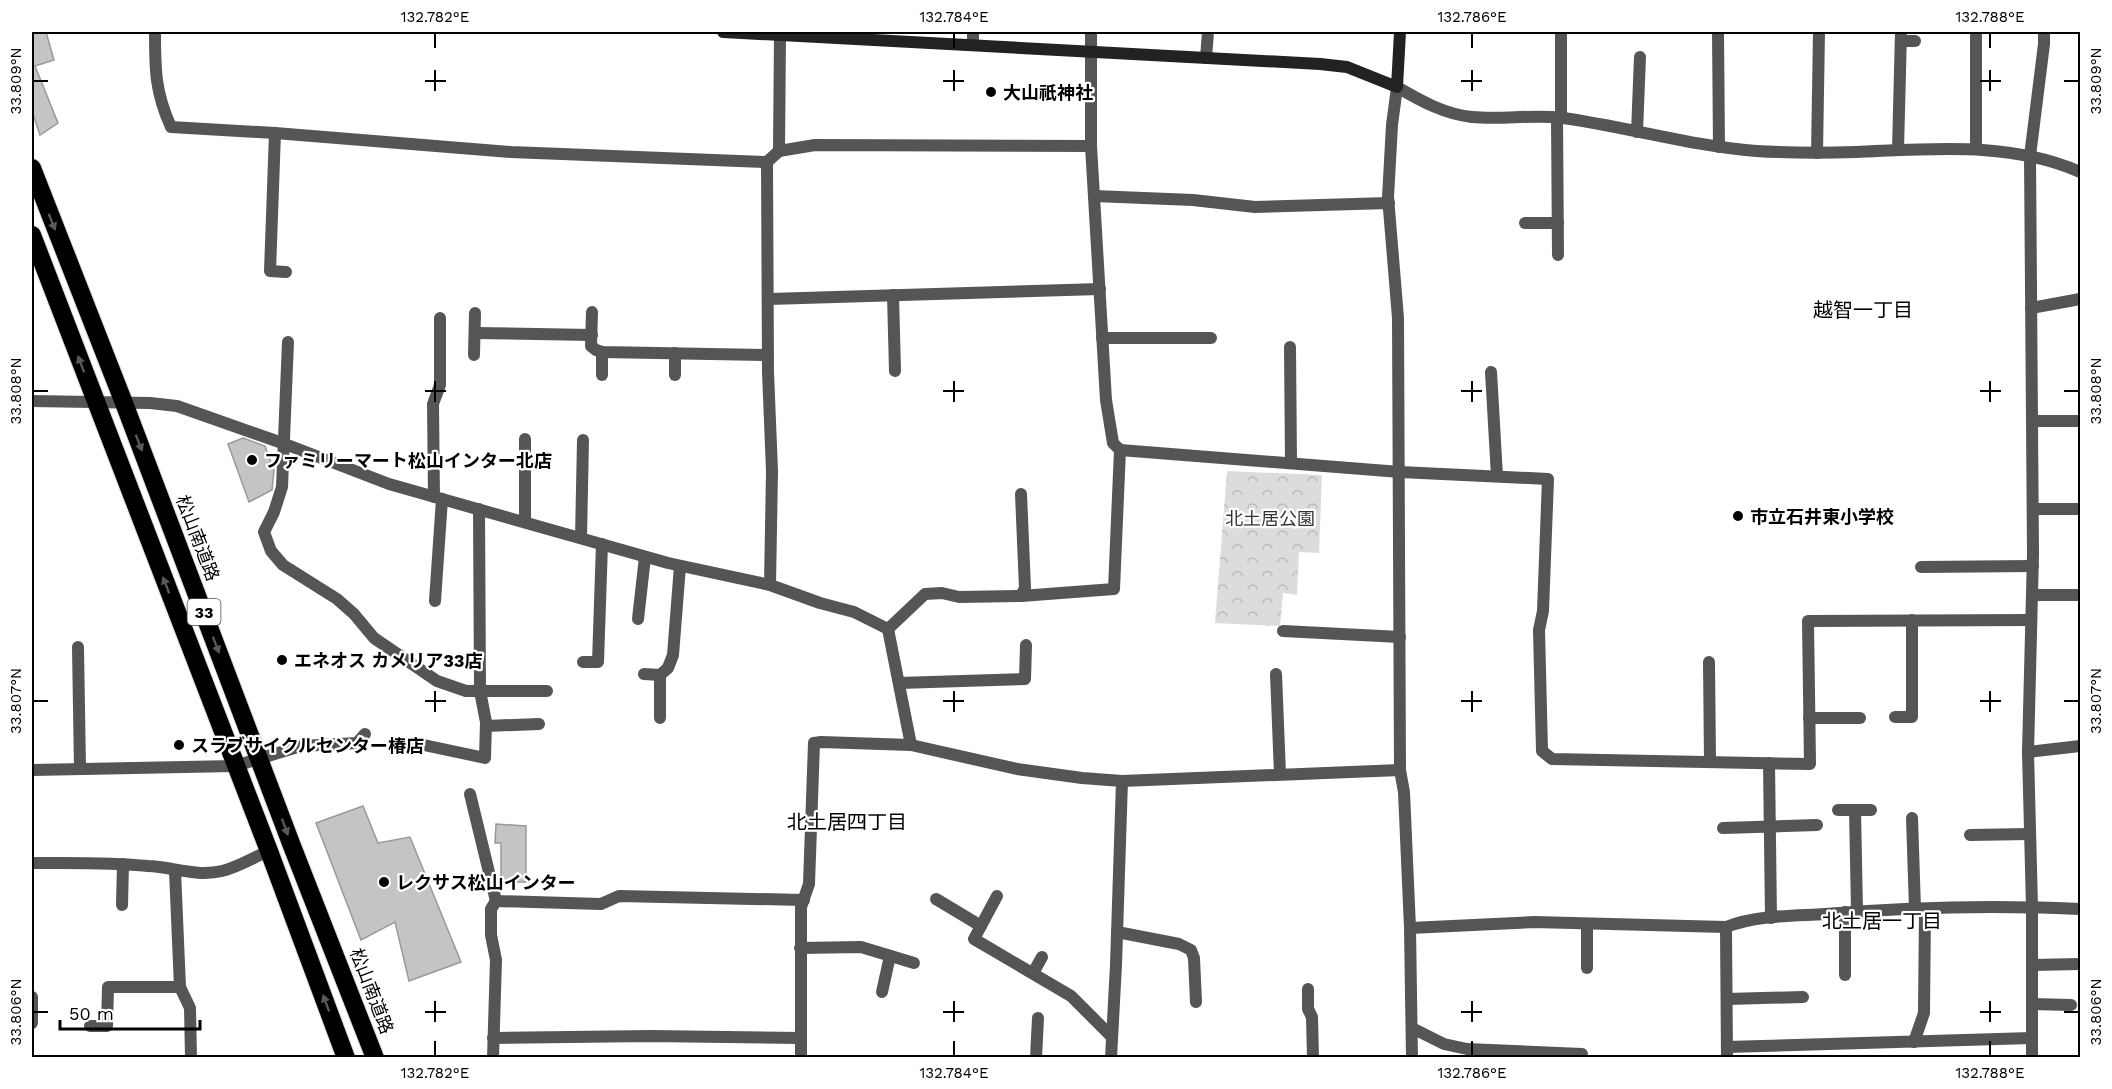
<svg xmlns="http://www.w3.org/2000/svg" width="2112" height="1089" font-family="'Work Sans','Noto Sans JP',sans-serif">
  <style>
    .park { fill: url(#park-crowns) }
    .building { fill: #c4c4c4; stroke: #999; stroke-width: 1.5 }
    .lines { fill: none; stroke-linecap: round; stroke-linejoin: round }
    .highway-casing { stroke: #dbdbdb; stroke-width: 20 }
    .street { stroke: #555; stroke-width: 12 }
    .secondary { stroke: #222; stroke-width: 12 }
    .highway { stroke: #000; stroke-width: 18 }
    .oneway { fill: #595959 }
    .ticks { fill: none; stroke: #000; stroke-width: 2 }
    .poi-dot { fill: #000; stroke: #fff; stroke-width: 2 }
    .labels { text-anchor: middle; dominant-baseline: central; stroke-width: 4.5; stroke-linejoin: round; paint-order: stroke }
    .shield { fill: #fff; stroke: #4c4c4c; stroke-width: 1.5 }
    .shield-label { font-size: 16px; font-weight: bold; fill: #000 }
    .poi-label { font-size: 18px; font-weight: bold; fill: #000; stroke: #fff; text-anchor: start }
    .park-label { font-size: 18px; fill: #333; stroke: #fff }
    .street-label { font-size: 18px; fill: #000; stroke: #fff }
    .neighbourhood-label { font-size: 20px; fill: #000; stroke: #fff }
    .neatline { fill: none; stroke: #000; stroke-width: 2 }
    .ticks-label { font-size: 15px; text-anchor: middle; fill: #000 }
  </style>
  <defs>
    <pattern id="park-crowns" width="20" height="18" patternUnits="userSpaceOnUse" patternTransform="scale(1.5)"><rect width="20" height="18" fill="#dcdcdc"/><path d="M2 6a3 3 0 1 1 6 0M12 15a3 3 0 1 1 6 0" fill="none" stroke="#bbb"/></pattern>
  </defs>
  <rect width="100%" height="100%" fill="#fff"/>
  <polygon class="park" points="1227,471 1322,475 1319,553 1299,552 1297,595 1283,593 1280,626 1215,623"/>
  <g class="building">
    <polygon points="32,32 46,32 54,60 35,66 58,123 40,135 32,111"/>
    <polygon points="243,438 265,446 274,470 272,490 249,502 228,444"/>
    <polygon points="363,806 378,843 410,837 461,962 409,981 395,922 361,940 316,823"/>
    <polygon points="496,824 526,826 526,882 501,882 501,843 495,843"/>
  </g>
  <g class="lines">
    <g class="highway-casing">
      <g id="highway">
        <polyline points="32,168 124,403 292,846 375,1058"/>
        <polyline points="32,235 269,851 346,1058"/>
      </g>
    </g>
    <g class="street">
      <path d="M155,32C155,69 155,92 171,127L275,133L511,152L767,162"/>
      <polyline points="973,32 973,45"/>
      <polyline points="1561,32 1561,118"/>
      <polyline points="1718,32 1719,147"/>
      <polyline points="1976,32 1976,149"/>
      <polyline points="1901,41 1915,41"/>
      <polyline points="1206,58 1208,32"/>
      <polyline points="1557,118 1558,255"/>
      <polyline points="1637,132 1640,57"/>
      <polyline points="275,133 270,271 286,272"/>
      <polyline points="1091,146 1106,400 1113,443 1120,450 1400,472 1548,479 1543,611 1539,630 1542,751 1552,759 1810,764 1808,621 2031,620"/>
      <polyline points="1898,150 1901,32"/>
      <polyline points="779,151 815,145 1091,146 1091,32"/>
      <polyline points="1817,153 1819,32"/>
      <polyline points="1094,196 1193,200 1255,207 1389,203"/>
      <polyline points="1525,223 1558,223"/>
      <polyline points="893,295 895,371"/>
      <polyline points="769,299 1100,289"/>
      <polyline points="2031,308 2080,299"/>
      <polyline points="592,312 591,346 596,350 602,352 768,355"/>
      <polyline points="475,333 592,335"/>
      <polyline points="1102,338 1211,338"/>
      <polyline points="288,342 282,487 274,512 264,532 271,551 283,565 337,599 354,614 374,638 437,681 466,691 547,691"/>
      <polyline points="1290,347 1291,463"/>
      <polyline points="602,352 602,375"/>
      <polyline points="474,355 475,313"/>
      <polyline points="1491,372 1497,476"/>
      <polyline points="675,375 675,353"/>
      <polyline points="32,401 150,403 177,406 285,444 389,484 668,563 770,585 820,603 854,612 888,629 911,745"/>
      <polyline points="2032,421 2080,421"/>
      <polyline points="1021,494 1025,588 1021,596"/>
      <polyline points="434,497 433,404 440,385 440,318"/>
      <polyline points="2033,509 2080,509"/>
      <polyline points="525,522 525,439"/>
      <polyline points="581,538 583,440"/>
      <polyline points="1921,567 2033,566"/>
      <polyline points="770,585 772,471 768,372 767,162 779,151 780,34"/>
      <polyline points="2032,595 2080,595"/>
      <polyline points="435,601 442,499"/>
      <polyline points="638,619 645,557"/>
      <polyline points="888,629 925,594 942,593 959,597 1021,596 1114,589 1120,450"/>
      <polyline points="1283,631 1400,637"/>
      <polyline points="78,647 80,769"/>
      <polyline points="583,662 598,662 602,544"/>
      <polyline points="1709,662 1710,761"/>
      <polyline points="644,674 660,675"/>
      <polyline points="1276,674 1280,774"/>
      <polyline points="899,683 1025,679 1026,645"/>
      <polyline points="1895,717 1912,717 1912,620"/>
      <polyline points="660,718 660,675 668,668 673,655 680,566"/>
      <polyline points="1809,718 1860,718"/>
      <polyline points="486,726 539,724"/>
      <polyline points="397,742 419,744 485,758 486,722 480,691 479,509"/>
      <polyline points="2028,752 2080,746"/>
      <polyline points="1769,763 1771,918"/>
      <polyline points="32,770 235,766 301,746 357,743 365,734"/>
      <polyline points="470,794 496,901 601,904 619,896 804,900"/>
      <polyline points="1838,810 1871,810"/>
      <polyline points="1855,810 1857,911"/>
      <polyline points="1912,818 1915,909"/>
      <polyline points="1723,828 1817,825"/>
      <polyline points="1970,835 2030,834"/>
      <path d="M32,863C70,863 109,862 148,866C173,867 196,877 222,871C238,867 254,857 269,851"/>
      <polyline points="175,871 180,987 190,1008 191,1058"/>
      <polyline points="997,896 974,939 1071,996 1111,1036"/>
      <polyline points="936,899 981,926"/>
      <polyline points="122,905 123,864"/>
      <polyline points="1845,912 1845,975"/>
      <polyline points="1587,924 1587,968"/>
      <polyline points="1726,927 1727,1058"/>
      <path d="M1410,928L1534,922L1726,927C1757,915 1792,916 1825,914C1910,907 1996,905 2080,909"/>
      <polyline points="1117,932 1179,944 1191,950 1194,958 1196,1002"/>
      <polyline points="800,948 861,947 914,963"/>
      <polyline points="2032,965 2080,964"/>
      <polyline points="1033,973 1042,957"/>
      <polyline points="1308,989 1308,1009 1312,1017 1313,1058"/>
      <polyline points="882,992 890,956"/>
      <polyline points="32,997 32,1023"/>
      <polyline points="1727,999 1803,997"/>
      <polyline points="2032,1004 2071,1005"/>
      <polyline points="90,1026 107,1026 108,987 180,987"/>
      <polyline points="1412,1028 1444,1044 1467,1049 1582,1054"/>
      <polyline points="493,1038 651,1036 801,1038"/>
      <polyline points="1914,1042 1924,1013 1925,909"/>
      <polyline points="1727,1047 2032,1038"/>
      <polyline points="493,1058 496,960 491,935 491,909 496,901"/>
      <polyline points="801,1058 801,907 809,884 814,743 821,742 911,745 1017,769 1082,778 1122,781 1400,770"/>
      <polyline points="1036,1058 1038,1018"/>
      <polyline points="1111,1058 1116,965 1122,781"/>
      <path d="M1412,1058L1410,928L1404,792L1400,770L1398,318L1388,197L1392,125L1397,87C1421,101 1444,114 1472,117C1502,120 1533,114 1563,118C1628,127 1691,146 1756,151C1790,153 1823,153 1856,152C1932,149 2009,141 2080,172"/>
      <polyline points="2032,1058 2032,907 2028,752 2033,554 2030,156 2044,44 2044,32"/>
    </g>
    <polyline class="secondary" points="723,32 1320,64 1347,67 1397,87 1400,32"/>
    <use href="#highway" class="highway"/>
  </g>
  <defs><path id="oneway-solid" d="M-6-.8H1V-3.2L6.5 0L1 3.2V.8H-6Z" transform="scale(1.5)"/></defs>
  <g class="oneway">
    <use href="#oneway-solid" transform="translate(52 222) rotate(68)"/>
    <use href="#oneway-solid" transform="translate(81 364) rotate(-111)"/>
    <use href="#oneway-solid" transform="translate(139 443) rotate(69)"/>
    <use href="#oneway-solid" transform="translate(166 585) rotate(-111)"/>
    <use href="#oneway-solid" transform="translate(216 645) rotate(69)"/>
    <use href="#oneway-solid" transform="translate(285 827) rotate(70)"/>
    <use href="#oneway-solid" transform="translate(326 1003) rotate(-110)"/>
  </g>
  <path class="ticks" d="M435,33V48M954,33V48M1472,33V48M1990,33V48M435,70V91M954,70V91M1472,70V91M1990,70V91M33,81H48M425,81H446M943,81H964M1461,81H1482M1980,81H2001M2064,81H2079M435,381V402M954,381V402M1472,381V402M1990,381V402M33,391H48M425,391H446M943,391H964M1461,391H1482M1980,391H2001M2064,391H2079M435,691V712M954,691V712M1472,691V712M1990,691V712M33,701H48M425,701H446M943,701H964M1461,701H1482M1980,701H2001M2064,701H2079M435,1001V1022M954,1001V1022M1472,1001V1022M1990,1001V1022M33,1012H48M425,1012H446M943,1012H964M1461,1012H1482M1980,1012H2001M2064,1012H2079M435,1041V1056M954,1041V1056M1472,1041V1056M1990,1041V1056"/>
  <g class="poi-dot">
    <circle cx="991" cy="92" r="6"/>
    <circle cx="252" cy="460" r="6"/>
    <circle cx="1738" cy="516" r="6"/>
    <circle cx="282" cy="660" r="6"/>
    <circle cx="179" cy="745" r="6"/>
    <circle cx="384" cy="882" r="6"/>
  </g>
  <g class="labels">
    <rect class="shield" x="187.5" y="599" width="33" height="26" rx="4.5"/>
    <g class="shield-label">
      <text x="204" y="612">33</text>
    </g>
    <g class="poi-label">
      <text x="1003" y="92">大山祇神社</text>
      <text x="264" y="460">ファミリーマート松山インター北店</text>
      <text x="1750" y="516">市立石井東小学校</text>
      <text x="294" y="660">エネオス カメリア33店</text>
      <text x="191" y="745">スラブサイクルセンター椿店</text>
      <text x="396" y="882">レクサス松山インター</text>
    </g>
    <g class="park-label">
      <text x="1270" y="518">北土居公園</text>
    </g>
    <g class="street-label">
      <text transform="translate(198 538) rotate(69)">松山南道路</text>
      <text transform="translate(372 991) rotate(69)">松山南道路</text>
    </g>
    <g class="neighbourhood-label">
      <text x="1863" y="310">越智一丁目</text>
      <text x="847" y="822">北土居四丁目</text>
      <text x="1882" y="921">北土居一丁目</text>
    </g>
  </g>
  <rect width="2112" height="1089" fill="none" stroke="#ffffff" stroke-width="66"/>
  <path d="M60 1020v9h140v-9" fill="none" stroke="#000000" stroke-width="3"/>
  <text x="69" y="1020" font-size="18" fill="#000000" stroke="#ffffff" stroke-width="4.5" paint-order="stroke">50 m</text>
  <rect x="33" y="33" width="2046" height="1023" class="neatline"/>
  <g class="ticks-label">
    <text x="435" y="22">132.782°E</text>
    <text x="954" y="22">132.784°E</text>
    <text x="1472" y="22">132.786°E</text>
    <text x="1990" y="22">132.788°E</text>
    <text transform="translate(16 81) rotate(-90)" y="5">33.809°N</text>
    <text transform="translate(2096 81) rotate(-90)" y="5">33.809°N</text>
    <text transform="translate(16 391) rotate(-90)" y="5">33.808°N</text>
    <text transform="translate(2096 391) rotate(-90)" y="5">33.808°N</text>
    <text transform="translate(16 701) rotate(-90)" y="5">33.807°N</text>
    <text transform="translate(2096 701) rotate(-90)" y="5">33.807°N</text>
    <text transform="translate(16 1012) rotate(-90)" y="5">33.806°N</text>
    <text transform="translate(2096 1012) rotate(-90)" y="5">33.806°N</text>
    <text x="435" y="1078">132.782°E</text>
    <text x="954" y="1078">132.784°E</text>
    <text x="1472" y="1078">132.786°E</text>
    <text x="1990" y="1078">132.788°E</text>
  </g>
</svg>
